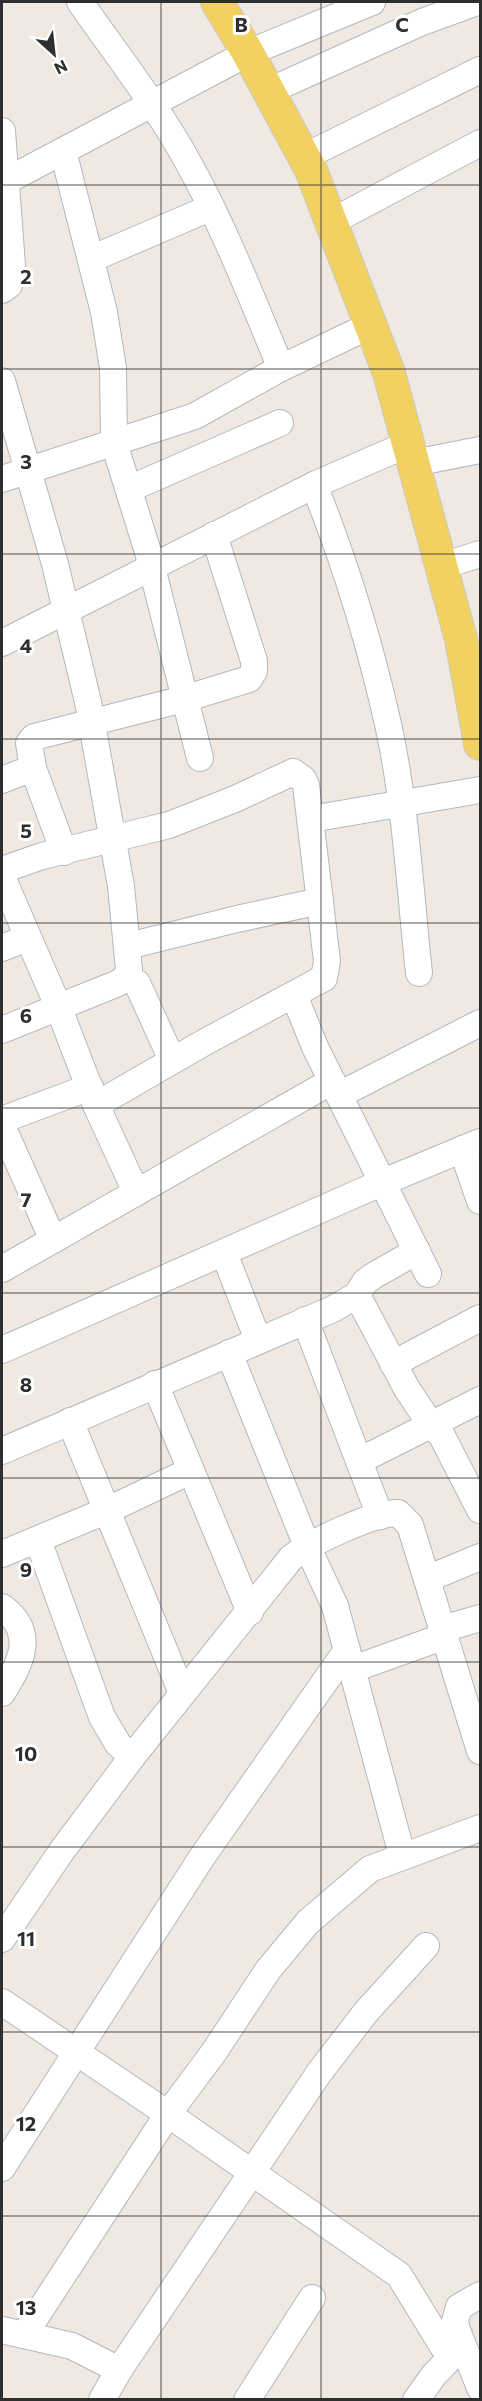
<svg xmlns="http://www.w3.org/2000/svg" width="482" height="2401" font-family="Commissioner,sans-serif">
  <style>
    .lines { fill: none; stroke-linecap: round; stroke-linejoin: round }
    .minor-casing { stroke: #b4b7c1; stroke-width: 28 }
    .major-casing { stroke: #c9c9c9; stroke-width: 34 }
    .minor { stroke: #fff; stroke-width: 26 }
    .major { stroke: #f2d163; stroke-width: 32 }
    .grid { fill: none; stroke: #2e2e2e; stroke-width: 1.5; stroke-opacity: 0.55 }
    .grid-label { font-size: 20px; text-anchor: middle; font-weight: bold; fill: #2e2e2e; stroke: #fff; stroke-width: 6; stroke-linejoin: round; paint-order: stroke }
  </style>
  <rect width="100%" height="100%" fill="#efe9e1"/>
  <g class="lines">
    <g class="minor-casing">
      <g id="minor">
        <path d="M80,2C117,55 158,107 189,164C225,229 252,299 281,368"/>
        <polyline points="269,91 422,22 477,2"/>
        <polyline points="2,131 12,265 9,285 2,290"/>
        <polyline points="63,151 104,312 113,368 114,443 148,552 200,758"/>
        <polyline points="304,157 480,70"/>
        <polyline points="6,181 248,53 372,2"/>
        <polyline points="331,222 480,143"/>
        <polyline points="91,259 210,208"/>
        <polyline points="2,381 55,564 88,702 121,886 129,970 125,979 116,984 2,1030"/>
        <polyline points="414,463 480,450"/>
        <polyline points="2,479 195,416 281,368 369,326"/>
        <path d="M314,485C345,562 370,644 388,724C406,806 410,891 419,973"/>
        <polyline points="129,489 280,423"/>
        <polyline points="442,566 480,554"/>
        <polyline points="2,643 314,485 408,444"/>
        <polyline points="2,780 33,768"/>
        <polyline points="311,819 480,790"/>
        <polyline points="64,852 33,768 29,743 34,737 184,699 249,679 254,671 254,661 214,535"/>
        <polyline points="2,870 42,856 169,825 235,799 293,772 303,779 306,785 327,961 324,978 205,1042 96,1105"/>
        <polyline points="2,877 58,1006 96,1105 136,1192"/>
        <polyline points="128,946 237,919 320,901"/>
        <polyline points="2,948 27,938"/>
        <polyline points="137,983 172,1060"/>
        <polyline points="294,995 315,1047 428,1274"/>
        <polyline points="339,1095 480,1023"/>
        <polyline points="2,1120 90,1087"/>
        <polyline points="2,1126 53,1240"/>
        <polyline points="462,1149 480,1201"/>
        <polyline points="224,1253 258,1340"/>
        <polyline points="2,1269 332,1081"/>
        <polyline points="357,1295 407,1389 431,1425 442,1436 480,1510"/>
        <polyline points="305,1320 380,1516"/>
        <polyline points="2,1350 381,1183 480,1142"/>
        <polyline points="229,1353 307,1546 335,1606 402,1855"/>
        <polyline points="393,1364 480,1318"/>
        <polyline points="155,1384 250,1612"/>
        <polyline points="70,1421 182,1693"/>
        <polyline points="2,1451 333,1309 357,1295 365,1282 373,1276 417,1251"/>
        <polyline points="359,1461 480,1400"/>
        <polyline points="38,1540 102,1717 118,1744 132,1757"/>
        <polyline points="2,1554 108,1510 190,1471"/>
        <polyline points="427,1579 480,1557"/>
        <path d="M2,1607C37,1633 21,1663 2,1693"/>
        <polyline points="443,1629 480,1618"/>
        <polyline points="353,1669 445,1636"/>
        <path d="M2,1939L61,1852L132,1757L291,1558C311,1542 372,1513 398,1513L410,1525L480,1751"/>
        <polyline points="2,2002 168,2114 399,2275 450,2358"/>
        <polyline points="2,2168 202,1857 347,1650"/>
        <polyline points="480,2295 459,2307 455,2321 457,2330 480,2388"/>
        <polyline points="2,2330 72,2346 119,2370"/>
        <polyline points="24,2335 168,2114 214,2052 268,1970 308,1922 370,1869 480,1828"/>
        <polyline points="102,2400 119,2370 319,2073 366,2012 426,1946"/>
        <polyline points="247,2400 312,2298"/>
        <polyline points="416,2400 434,2375 461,2347"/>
      </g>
    </g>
    <g class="major-casing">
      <polyline id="major" points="217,2 248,53 311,170 389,373 461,639 480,744"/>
    </g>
    <use href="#minor" class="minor"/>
    <use href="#major" class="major"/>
  </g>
  <path class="grid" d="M161,2V2400M321,2V2400M2,185H480M2,369H480M2,554H480M2,739H480M2,923H480M2,1108H480M2,1293H480M2,1478H480M2,1662H480M2,1847H480M2,2032H480M2,2216H480"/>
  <g class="grid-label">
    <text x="241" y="32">B</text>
    <text x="402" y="32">C</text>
    <text x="26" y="284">2</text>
    <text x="26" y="469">3</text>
    <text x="26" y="653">4</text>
    <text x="26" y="838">5</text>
    <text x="26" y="1023">6</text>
    <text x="26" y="1207">7</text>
    <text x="26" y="1392">8</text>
    <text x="26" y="1577">9</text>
    <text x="26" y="1761">10</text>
    <text x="26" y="1946">11</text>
    <text x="26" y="2131">12</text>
    <text x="26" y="2315">13</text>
  </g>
  <rect width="482" height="2401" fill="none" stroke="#2e2e2e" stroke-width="6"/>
  <g transform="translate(54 54) rotate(153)" stroke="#ffffff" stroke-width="4.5" paint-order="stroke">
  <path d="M0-4.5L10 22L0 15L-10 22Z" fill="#2e2e2e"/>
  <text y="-9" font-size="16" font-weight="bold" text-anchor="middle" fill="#2e2e2e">N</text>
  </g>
</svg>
